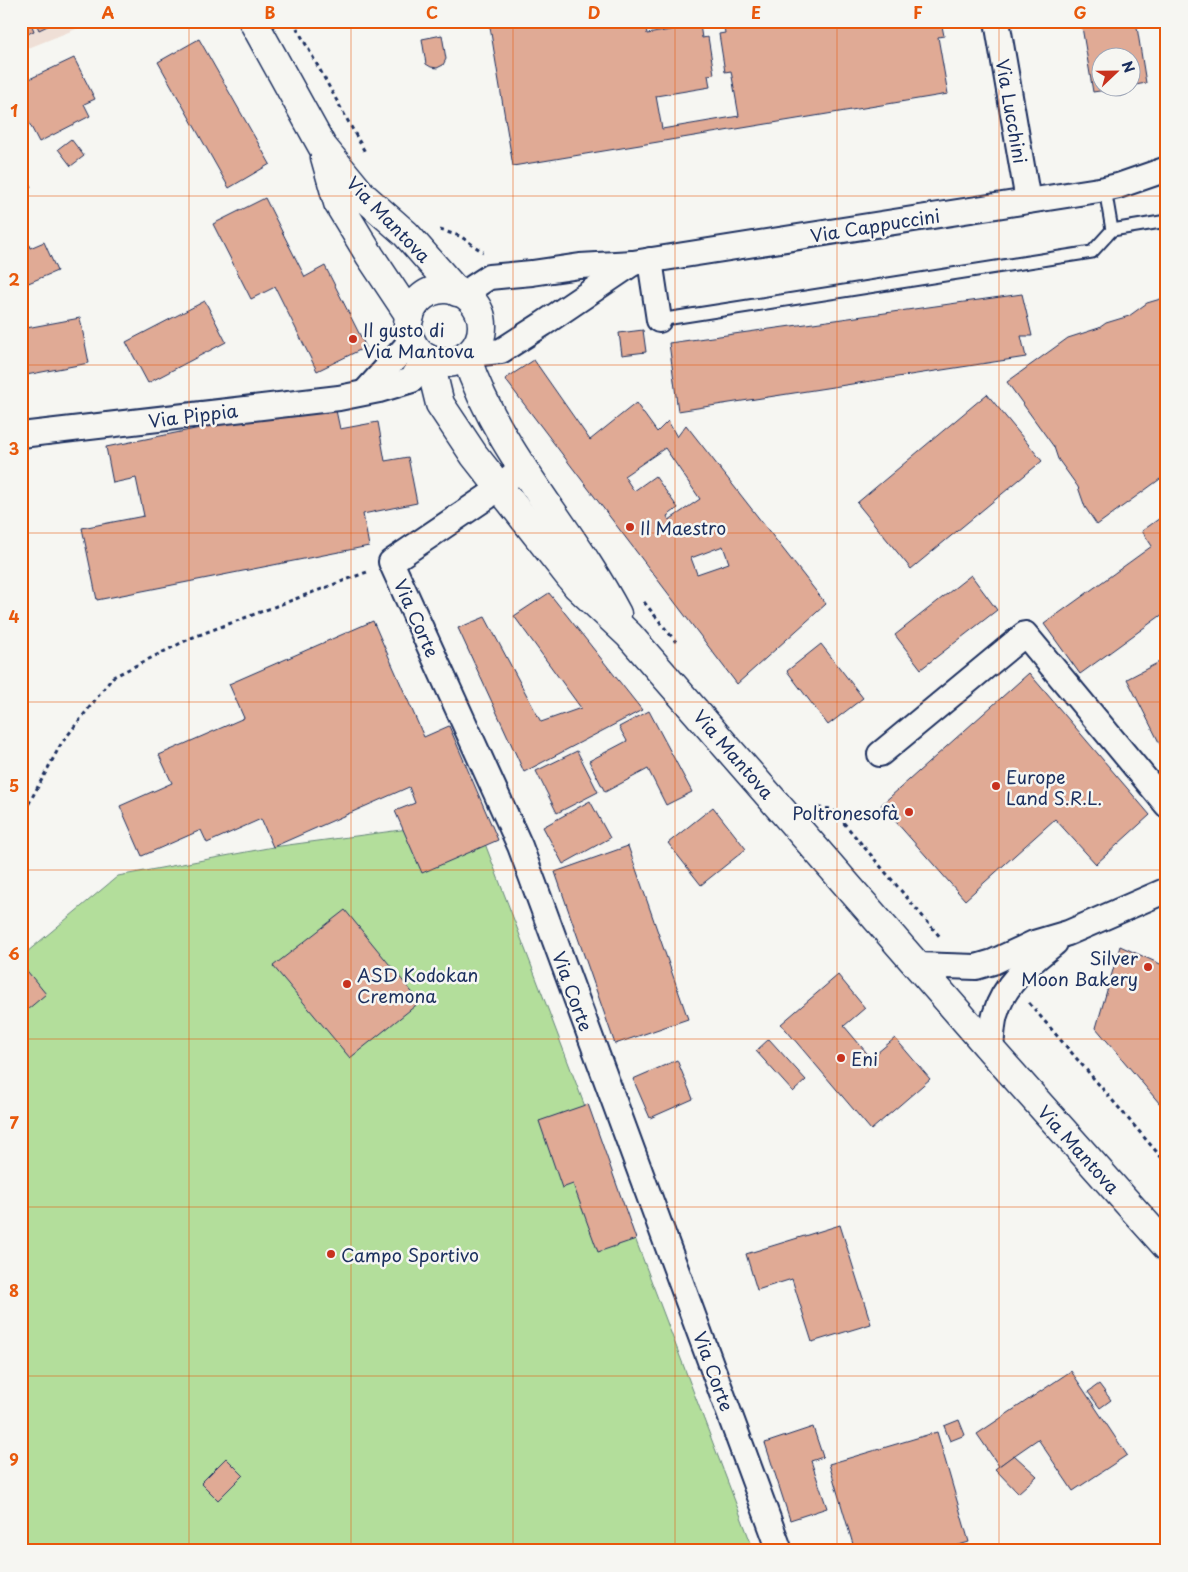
<svg xmlns="http://www.w3.org/2000/svg" width="1188" height="1572" font-family="'Playpen Sans',sans-serif">
  <style>
    .built { fill: #efdfd6 }
    .green { fill: #b3de9b; stroke: #67867c }
    .building { fill: #e0aa95; stroke: #1b2f5e; fill-rule: evenodd }
    .lines { fill: none; stroke-linecap: round; stroke-linejoin: round }
    .service-casing { stroke: #1b2f5e; stroke-width: 15 }
    .minor-casing { stroke: #1b2f5e; stroke-width: 28 }
    .secondary-casing { stroke: #1b2f5e; stroke-width: 31 }
    .path { stroke: #1b2f5e; stroke-width: 3; stroke-dasharray: 4 4; stroke-linecap: butt }
    .service { stroke: #f6f6f2; stroke-width: 11 }
    .minor { stroke: #f6f6f2; stroke-width: 24 }
    .secondary { stroke: #f6f6f2; stroke-width: 28 }
    .grid { fill: none; stroke: #e8590c; stroke-width: 1; stroke-opacity: 0.55 }
    .poi-dot { fill: #c8321e; stroke: #f6f6f2; stroke-width: 2 }
    .labels { text-anchor: middle; dominant-baseline: central; stroke-width: 5; stroke-linejoin: round; paint-order: stroke }
    .street-label { font-size: 18px; fill: #1b2f5e; stroke: #f6f6f2 }
    .poi-label { font-size: 18px; fill: #1b2f5e; stroke: #f6f6f2; text-anchor: start }
    .neatline { fill: none; stroke: #e8590c; stroke-width: 2 }
    .grid-label { font-size: 16px; text-anchor: middle; font-weight: bold; fill: #e8590c }
  </style>
  <rect width="100%" height="100%" fill="#f6f6f2"/>
  <filter id="ink" filterUnits="userSpaceOnUse"><feTurbulence type="fractalNoise" baseFrequency=".02" numOctaves="2"/><feDisplacementMap in="SourceGraphic" scale="10" xChannelSelector="R" yChannelSelector="G"/><feConvolveMatrix kernelMatrix="1 2 1 2 8 2 1 2 1" color-interpolation-filters="sRGB"/></filter>
  <g filter="url(#ink)">
    <polygon class="built" points="21,21 96,21 21,51"/>
    <polygon class="green" points="476,820 754,1551 21,1551 21,957 118,876 273,847"/>
    <g class="building">
      <polygon points="21,21 30,21 34,31 21,37"/>
      <polygon points="35,21 58,21 39,30"/>
      <polygon points="489,21 645,21 647,34 700,25 702,38 708,37 714,74 708,75 710,87 656,96 662,129 739,116 731,71 725,72 719,34 725,33 723,21 941,21 944,36 938,37 948,94 513,166"/>
      <polygon points="1081,21 1136,21 1146,83 1130,86 1130,58 1100,58 1100,88 1119,88 1093,92"/>
      <polygon points="442,35 446,59 443,65 437,68 431,67 426,64 422,39"/>
      <polygon points="199,39 270,164 229,188 158,62"/>
      <polygon points="74,58 95,99 84,104 90,116 39,142 26,117 21,119 21,83"/>
      <polygon points="71,139 84,156 71,166 58,149"/>
      <polygon points="21,168 31,187 21,192"/>
      <polygon points="265,198 305,277 325,266 366,347 317,371 275,287 251,299 213,224"/>
      <polygon points="26,236 30,248 44,242 57,271 26,284 21,272 21,238"/>
      <polygon points="1022,294 1032,336 1021,336 1026,357 678,411 669,343"/>
      <polygon points="1167,297 1167,474 1097,525 1085,507 1078,487 1058,459 1054,447 1007,382 1068,338 1099,328 1106,323 1129,316 1147,303"/>
      <polygon points="205,301 226,342 148,383 126,342"/>
      <polygon points="80,318 89,363 21,376 21,329"/>
      <polygon points="643,330 646,352 622,355 619,333"/>
      <path d="M534,360L590,440L636,403L657,432L668,421L677,437L686,425L826,604L737,684L505,379ZM665,448L700,499L669,520L667,516L678,508L655,476L634,491L624,476ZM723,546L729,563L697,574L691,558Z"/>
      <polygon points="987,394 1042,461 911,569 857,503"/>
      <polygon points="334,401 340,429 378,422 385,461 408,457 417,503 363,514 369,546 97,600 82,528 144,516 136,478 113,483 106,447"/>
      <polygon points="1167,513 1167,611 1080,674 1044,624 1152,546 1142,531"/>
      <polygon points="971,575 997,610 921,669 895,635"/>
      <polygon points="549,593 642,710 524,772 458,628 485,617 541,722 581,708 514,616"/>
      <polygon points="373,621 424,737 449,726 498,840 422,873 395,811 415,803 409,787 273,847 261,819 207,843 201,830 142,856 120,806 172,783 159,755 244,718 229,684"/>
      <polygon points="821,644 863,698 828,725 787,671"/>
      <polygon points="1167,658 1167,758 1127,679"/>
      <polygon points="1029,673 1150,815 1096,864 1055,819 965,900 881,805"/>
      <polygon points="649,711 692,792 666,805 648,769 605,792 589,761 627,741 619,727"/>
      <polygon points="577,751 598,792 557,813 536,771"/>
      <polygon points="590,801 610,838 563,864 543,827"/>
      <polygon points="713,807 746,849 701,885 668,843"/>
      <polygon points="628,846 688,1019 615,1044 555,872"/>
      <polygon points="345,910 420,1002 350,1058 273,966"/>
      <polygon points="1120,946 1167,967 1167,1097 1160,1104 1096,1028"/>
      <polygon points="23,966 46,994 21,1015 21,967"/>
      <polygon points="838,975 865,1008 844,1026 871,1058 895,1038 930,1079 871,1130 781,1024"/>
      <polygon points="769,1039 806,1080 793,1092 756,1051"/>
      <polygon points="677,1060 693,1099 650,1118 633,1079"/>
      <polygon points="588,1104 636,1239 598,1252 573,1184 562,1188 539,1121"/>
      <polygon points="840,1225 871,1324 812,1342 792,1279 757,1290 746,1254"/>
      <polygon points="1071,1371 1127,1455 1073,1491 1038,1439 999,1466 977,1434"/>
      <polygon points="1099,1384 1111,1400 1100,1408 1088,1392"/>
      <polygon points="959,1420 965,1435 950,1441 944,1426"/>
      <polygon points="813,1427 823,1457 811,1461 827,1508 790,1520 765,1443"/>
      <polygon points="937,1432 969,1542 939,1551 855,1551 829,1464"/>
      <polygon points="1014,1455 1037,1476 1018,1493 995,1469"/>
      <polygon points="226,1458 243,1475 218,1500 201,1483"/>
    </g>
    <g class="lines">
      <g class="service-casing">
        <g id="service">
          <polyline points="1112,230 1167,221"/>
          <polyline points="659,320 1092,252 1112,230 1105,189"/>
        </g>
      </g>
      <g class="minor-casing">
        <g id="minor">
          <polyline points="997,21 1028,201"/>
          <polyline points="650,260 659,320"/>
          <polyline points="463,294 489,277 532,273 580,266 633,263 1105,189 1118,186 1167,169"/>
          <polyline points="470,354 501,351 543,324 633,263"/>
          <polyline points="365,392 411,341"/>
          <polyline points="21,435 339,398 379,390 412,380 424,356"/>
          <polyline points="522,467 487,497 391,562 520,846 780,1551"/>
          <polyline points="880,754 1025,634 1167,805"/>
          <polyline points="917,965 976,967 993,962 1034,943 1068,933 1167,890"/>
          <path d="M991,1050C992,1039 992,1026 995,1015C1004,983 1030,963 1055,943"/>
        </g>
      </g>
      <g class="secondary-casing">
        <g id="secondary">
          <polyline points="253,21 322,146 363,196 406,234 457,292"/>
          <polyline points="325,157 338,203 370,256 410,316"/>
          <circle cx="445" cy="326" r="37"/>
          <path d="M466,356C497,452 571,526 617,614"/>
          <polyline points="429,359 440,404 474,455 577,586 629,635 991,1050 1167,1247"/>
        </g>
      </g>
      <g class="path">
        <polyline points="293,21 365,152"/>
        <polyline points="440,230 460,236 483,252"/>
        <polyline points="644,602 676,642"/>
        <polyline points="818,808 832,809 941,938"/>
        <polyline points="21,818 61,744 113,677 191,638 367,572"/>
        <polyline points="1029,1003 1167,1164"/>
      </g>
      <use href="#service" class="service"/>
      <use href="#minor" class="minor"/>
      <use href="#secondary" class="secondary"/>
    </g>
  </g>
  <path class="grid" d="M189,21V1551M351,21V1551M513,21V1551M675,21V1551M837,21V1551M999,21V1551M21,196H1167M21,365H1167M21,533H1167M21,702H1167M21,870H1167M21,1039H1167M21,1207H1167M21,1376H1167"/>
  <g class="poi-dot">
    <circle cx="353" cy="339" r="5"/>
    <circle cx="630" cy="527" r="5"/>
    <circle cx="996" cy="786" r="5"/>
    <circle cx="909" cy="812" r="5"/>
    <circle cx="1148" cy="967" r="5"/>
    <circle cx="347" cy="984" r="5"/>
    <circle cx="841" cy="1058" r="5"/>
    <circle cx="331" cy="1254" r="5"/>
  </g>
  <g class="labels">
    <g class="street-label">
      <text transform="translate(1012 111) rotate(80)">Via Lucchini</text>
      <text transform="translate(389 219) rotate(46)">Via Mantova</text>
      <text transform="translate(875 225) rotate(-9)">Via Cappuccini</text>
      <text transform="translate(193 415) rotate(-7)">Via Pippia</text>
      <text transform="translate(417 618) rotate(66)">Via Corte</text>
      <text transform="translate(734 754) rotate(49)">Via Mantova</text>
      <text transform="translate(573 991) rotate(70)">Via Corte</text>
      <text transform="translate(1079 1149) rotate(48)">Via Mantova</text>
      <text transform="translate(714 1371) rotate(70)">Via Corte</text>
    </g>
    <g class="poi-label">
      <text x="363" y="329">Il gusto di<tspan x="363" dy="21">Via Mantova</tspan></text>
      <text x="640" y="527">Il Maestro</text>
      <text x="1006" y="776">Europe<tspan x="1006" dy="21">Land S.R.L.</tspan></text>
      <text x="899" y="812" text-anchor="end">Poltronesofà</text>
      <text x="1138" y="957" text-anchor="end">Silver<tspan x="1138" dy="21">Moon Bakery</tspan></text>
      <text x="357" y="974">ASD Kodokan<tspan x="357" dy="21">Cremona</tspan></text>
      <text x="851" y="1058">Eni</text>
      <text x="341" y="1254">Campo Sportivo</text>
    </g>
  </g>
  <rect width="1188" height="1572" fill="none" stroke="#f6f6f2" stroke-width="55"/>
  <g transform="translate(1116 72) rotate(68)"><circle r="24" fill="#f6f6f2" stroke="#9ea6b7"/>
  <path d="M0-4L9 19L0 12L-9 19Z" fill="#c8321e"/>
  <text y="-8" font-size="14" font-weight="bold" text-anchor="middle" fill="#1b2f5e">N</text>
  </g>
  <rect x="28" y="28" width="1132" height="1516" class="neatline"/>
  <g class="grid-label">
    <text x="108" y="19">A</text>
    <text x="270" y="19">B</text>
    <text x="432" y="19">C</text>
    <text x="594" y="19">D</text>
    <text x="756" y="19">E</text>
    <text x="918" y="19">F</text>
    <text x="1080" y="19">G</text>
    <text x="14" y="117">1</text>
    <text x="14" y="286">2</text>
    <text x="14" y="455">3</text>
    <text x="14" y="623">4</text>
    <text x="14" y="792">5</text>
    <text x="14" y="960">6</text>
    <text x="14" y="1129">7</text>
    <text x="14" y="1297">8</text>
    <text x="14" y="1466">9</text>
  </g>
</svg>
